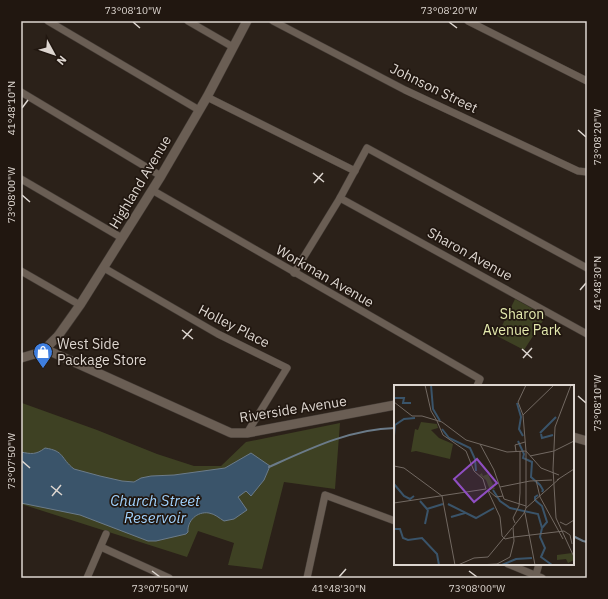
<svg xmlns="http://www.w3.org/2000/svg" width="608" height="599" font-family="'IBM Plex Sans',sans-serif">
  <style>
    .green { fill: #3e4123 }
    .water { fill: #3a546a; stroke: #6b7b89 }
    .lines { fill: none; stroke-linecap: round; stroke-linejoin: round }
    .stream { stroke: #6b7b89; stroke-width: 2 }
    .minor-casing { stroke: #433b35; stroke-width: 8 }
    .tertiary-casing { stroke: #433b35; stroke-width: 10 }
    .minor { stroke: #6a5e54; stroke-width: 7 }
    .tertiary { stroke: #6a5e54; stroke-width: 9 }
    .ticks { fill: none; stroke: #ddd6d0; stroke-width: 1.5 }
    .labels { text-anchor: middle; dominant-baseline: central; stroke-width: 3.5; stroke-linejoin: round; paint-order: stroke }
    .street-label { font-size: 14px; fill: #ddd6d0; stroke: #211710 }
    .park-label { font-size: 14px; fill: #e4eaae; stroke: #211710 }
    .poi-label { font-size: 14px; fill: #ddd6d0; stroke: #211710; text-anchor: start }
    .water-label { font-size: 15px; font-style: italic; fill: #a1d2fd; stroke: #211710 }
    .inset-river { fill: none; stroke: #3a546a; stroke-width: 2 }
    .inset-road { fill: none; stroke: #726962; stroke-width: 1 }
    .view { fill: #8f4ec2; fill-opacity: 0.15; stroke: #8f4ec2; stroke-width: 2 }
    .inset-edge { fill: none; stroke: #ddd6d0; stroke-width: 2 }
    .neatline { fill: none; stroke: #ddd6d0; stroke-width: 1.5 }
    .ticks-label { font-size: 10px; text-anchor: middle; fill: #ddd6d0 }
  </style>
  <rect width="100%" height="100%" fill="#2b2119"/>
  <g class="green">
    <polygon points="515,299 546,316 524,350 497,336"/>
    <polygon points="22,403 97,430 157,454 194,466 221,466 246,442 340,423 335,489 284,482 262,569 228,565 234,543 198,531 187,557 21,504 21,405"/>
  </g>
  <path class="water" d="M45,448C65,451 60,458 74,469L100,476L122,481L134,482L141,478L151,476L174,475L225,468L251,453L270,466L264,480L251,496L246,491L238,497L247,510L234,519L224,521C219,518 215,514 209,513C197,511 187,521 188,532L186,534L156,541H148L80,515L21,503V452C31,454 36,455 45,448Z"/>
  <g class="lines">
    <g class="stream">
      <path d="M269,467C309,449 350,429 395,428"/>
      <polyline points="573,536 583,541 587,542"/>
    </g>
    <g class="minor-casing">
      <g id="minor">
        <polyline points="48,21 199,110"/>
        <polyline points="188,21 233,47"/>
        <polyline points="273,21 405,90 578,171 587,172"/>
        <polyline points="468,21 587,81"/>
        <polyline points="21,92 161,176"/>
        <polyline points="207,97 355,171"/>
        <polyline points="21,179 122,238"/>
        <polyline points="152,190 480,379 477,386"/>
        <polyline points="340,198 587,334"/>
        <polyline points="104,268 218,334 287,368 247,433"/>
        <polyline points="21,271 80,305"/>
        <polyline points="294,273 340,198 367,148 587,268"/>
        <polyline points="101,547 169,578"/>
        <polyline points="508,564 542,578"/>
        <polyline points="87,578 106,534"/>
        <polyline points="307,578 325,495 395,521"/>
        <polyline points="535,578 539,564"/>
      </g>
    </g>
    <g class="tertiary-casing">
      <g id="tertiary">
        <polyline points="45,349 231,433 247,433 395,405"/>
        <polyline points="21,358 38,353 45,349 58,336 80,305 161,176 207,97 247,21"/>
        <polyline points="573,437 587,441"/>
      </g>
    </g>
    <use href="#minor" class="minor"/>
    <use href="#tertiary" class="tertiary"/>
  </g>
  <path class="ticks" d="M133,22L140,28M449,22L457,28M22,108L28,100M578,130L586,137M313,173L324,182M314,183L323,173M22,195L30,202M580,290L586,283M182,330L193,339M183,339L192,329M522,349L532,358M523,358L532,348M578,396L586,403M22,461L30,468M51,486L62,495M52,496L61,485M152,571L160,577M469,571L477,577M339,577L346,569"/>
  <defs>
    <g id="shop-pin" transform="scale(1)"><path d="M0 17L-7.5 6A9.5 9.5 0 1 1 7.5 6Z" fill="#3f7fe0" stroke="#211710"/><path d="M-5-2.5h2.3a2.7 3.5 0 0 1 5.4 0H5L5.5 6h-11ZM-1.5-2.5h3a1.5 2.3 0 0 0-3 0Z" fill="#fff"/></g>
  </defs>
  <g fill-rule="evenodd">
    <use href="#shop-pin" x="43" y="352"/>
  </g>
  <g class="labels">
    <g class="street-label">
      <text transform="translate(434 88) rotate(26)">Johnson Street</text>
      <text transform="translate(140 182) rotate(-59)">Highland Avenue</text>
      <text transform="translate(470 254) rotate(29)">Sharon Avenue</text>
      <text transform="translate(325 276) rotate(30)">Workman Avenue</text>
      <text transform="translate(234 326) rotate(27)">Holley Place</text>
      <text transform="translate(293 409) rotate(-9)">Riverside Avenue</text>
    </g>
    <g class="park-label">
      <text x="522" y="314">Sharon<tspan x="522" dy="16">Avenue Park</tspan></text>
    </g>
    <g class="poi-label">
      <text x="57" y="344">West Side<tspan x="57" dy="16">Package Store</tspan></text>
    </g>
    <g class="water-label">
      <text x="155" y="500">Church Street<tspan x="155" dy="17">Reservoir</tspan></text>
    </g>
  </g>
  <g transform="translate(394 385)">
    <rect width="180" height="180" fill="#2b2119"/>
    <path d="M27,37L43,39L44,43L37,45L45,53L59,59L56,74L22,66L17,67L21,44L24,45ZM88,88L89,91L94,89L101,104L96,105L92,95L85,90ZM178,168L180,175L174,178L172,174L163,175V170Z" fill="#3e4123"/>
    <path class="inset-river" d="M37,0L39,24L46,36M0,13H10L9,18H17M123,18L127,32L125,44L129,51M48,44L55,53L76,63L81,74L82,86M146,48L162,32M147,49L148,53L159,50M0,51L1,40L10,34L21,33M124,56L130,69L129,73L138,77L137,92L146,100L149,105L148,107M0,99L10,111L16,114L20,111M99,105L106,116L116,123L144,129L148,143M144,110L141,112V115L148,121L153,137L148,143M26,116L33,124L49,119M54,119L82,133L100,123M57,132L71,128M31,139L34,125M148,143L146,152L151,163L147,172L158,180M0,144H6L9,153L14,155L28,153L43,169L45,180M108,180L122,174L138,173"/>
    <path class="inset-road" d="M31,0L37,26L43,36M177,0L161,42L159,84L162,133L180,172M0,17L18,31H28L48,37L72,55L113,67L132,66L147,83L165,90M129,30L124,17L132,0M43,36L49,50L72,66L80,86L89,94L92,104M86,59L100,85L110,114L132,121M122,66L121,60L131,57M136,71L160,66L180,56M0,81L10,83L48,111M142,95L146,112M163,95L180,84M106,102L136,96L158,95M94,106L106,132L108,151L111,154L120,152M95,106L102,112L109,111M48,111L61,180M146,112L169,154M180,116V131M0,118L92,104M132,123V66L129,30L160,0M130,128L132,123L165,94M131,128L141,180M166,137L172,140L180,135M121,138L119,133L125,121L126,108V66M120,152L170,146L176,150L178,159M64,180L80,173L94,172L118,143M83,180L103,179L116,172L120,156L119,142L131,127"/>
    <path class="view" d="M83,74L103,98L80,117L60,94Z"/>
    <rect width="180" height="180" class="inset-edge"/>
  </g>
  <rect width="608" height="599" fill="none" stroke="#211710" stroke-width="44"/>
  <g transform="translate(54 54) rotate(130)" stroke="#211710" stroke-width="3" paint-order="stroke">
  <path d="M0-3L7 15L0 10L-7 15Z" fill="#ddd6d0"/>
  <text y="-6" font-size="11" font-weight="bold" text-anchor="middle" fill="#ddd6d0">N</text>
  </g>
  <rect x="22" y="22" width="564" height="555" class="neatline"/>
  <g class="ticks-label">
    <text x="133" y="14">73°08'10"W</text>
    <text x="449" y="14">73°08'20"W</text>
    <text transform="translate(11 108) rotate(-90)" y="4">41°48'10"N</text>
    <text transform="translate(597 137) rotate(-90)" y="4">73°08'20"W</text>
    <text transform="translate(11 195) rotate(-90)" y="4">73°08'00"W</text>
    <text transform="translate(597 283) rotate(-90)" y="4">41°48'30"N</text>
    <text transform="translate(597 403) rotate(-90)" y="4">73°08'10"W</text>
    <text transform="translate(11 461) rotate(-90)" y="4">73°07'50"W</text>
    <text x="160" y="592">73°07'50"W</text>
    <text x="339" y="592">41°48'30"N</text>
    <text x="477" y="592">73°08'00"W</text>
  </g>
</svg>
